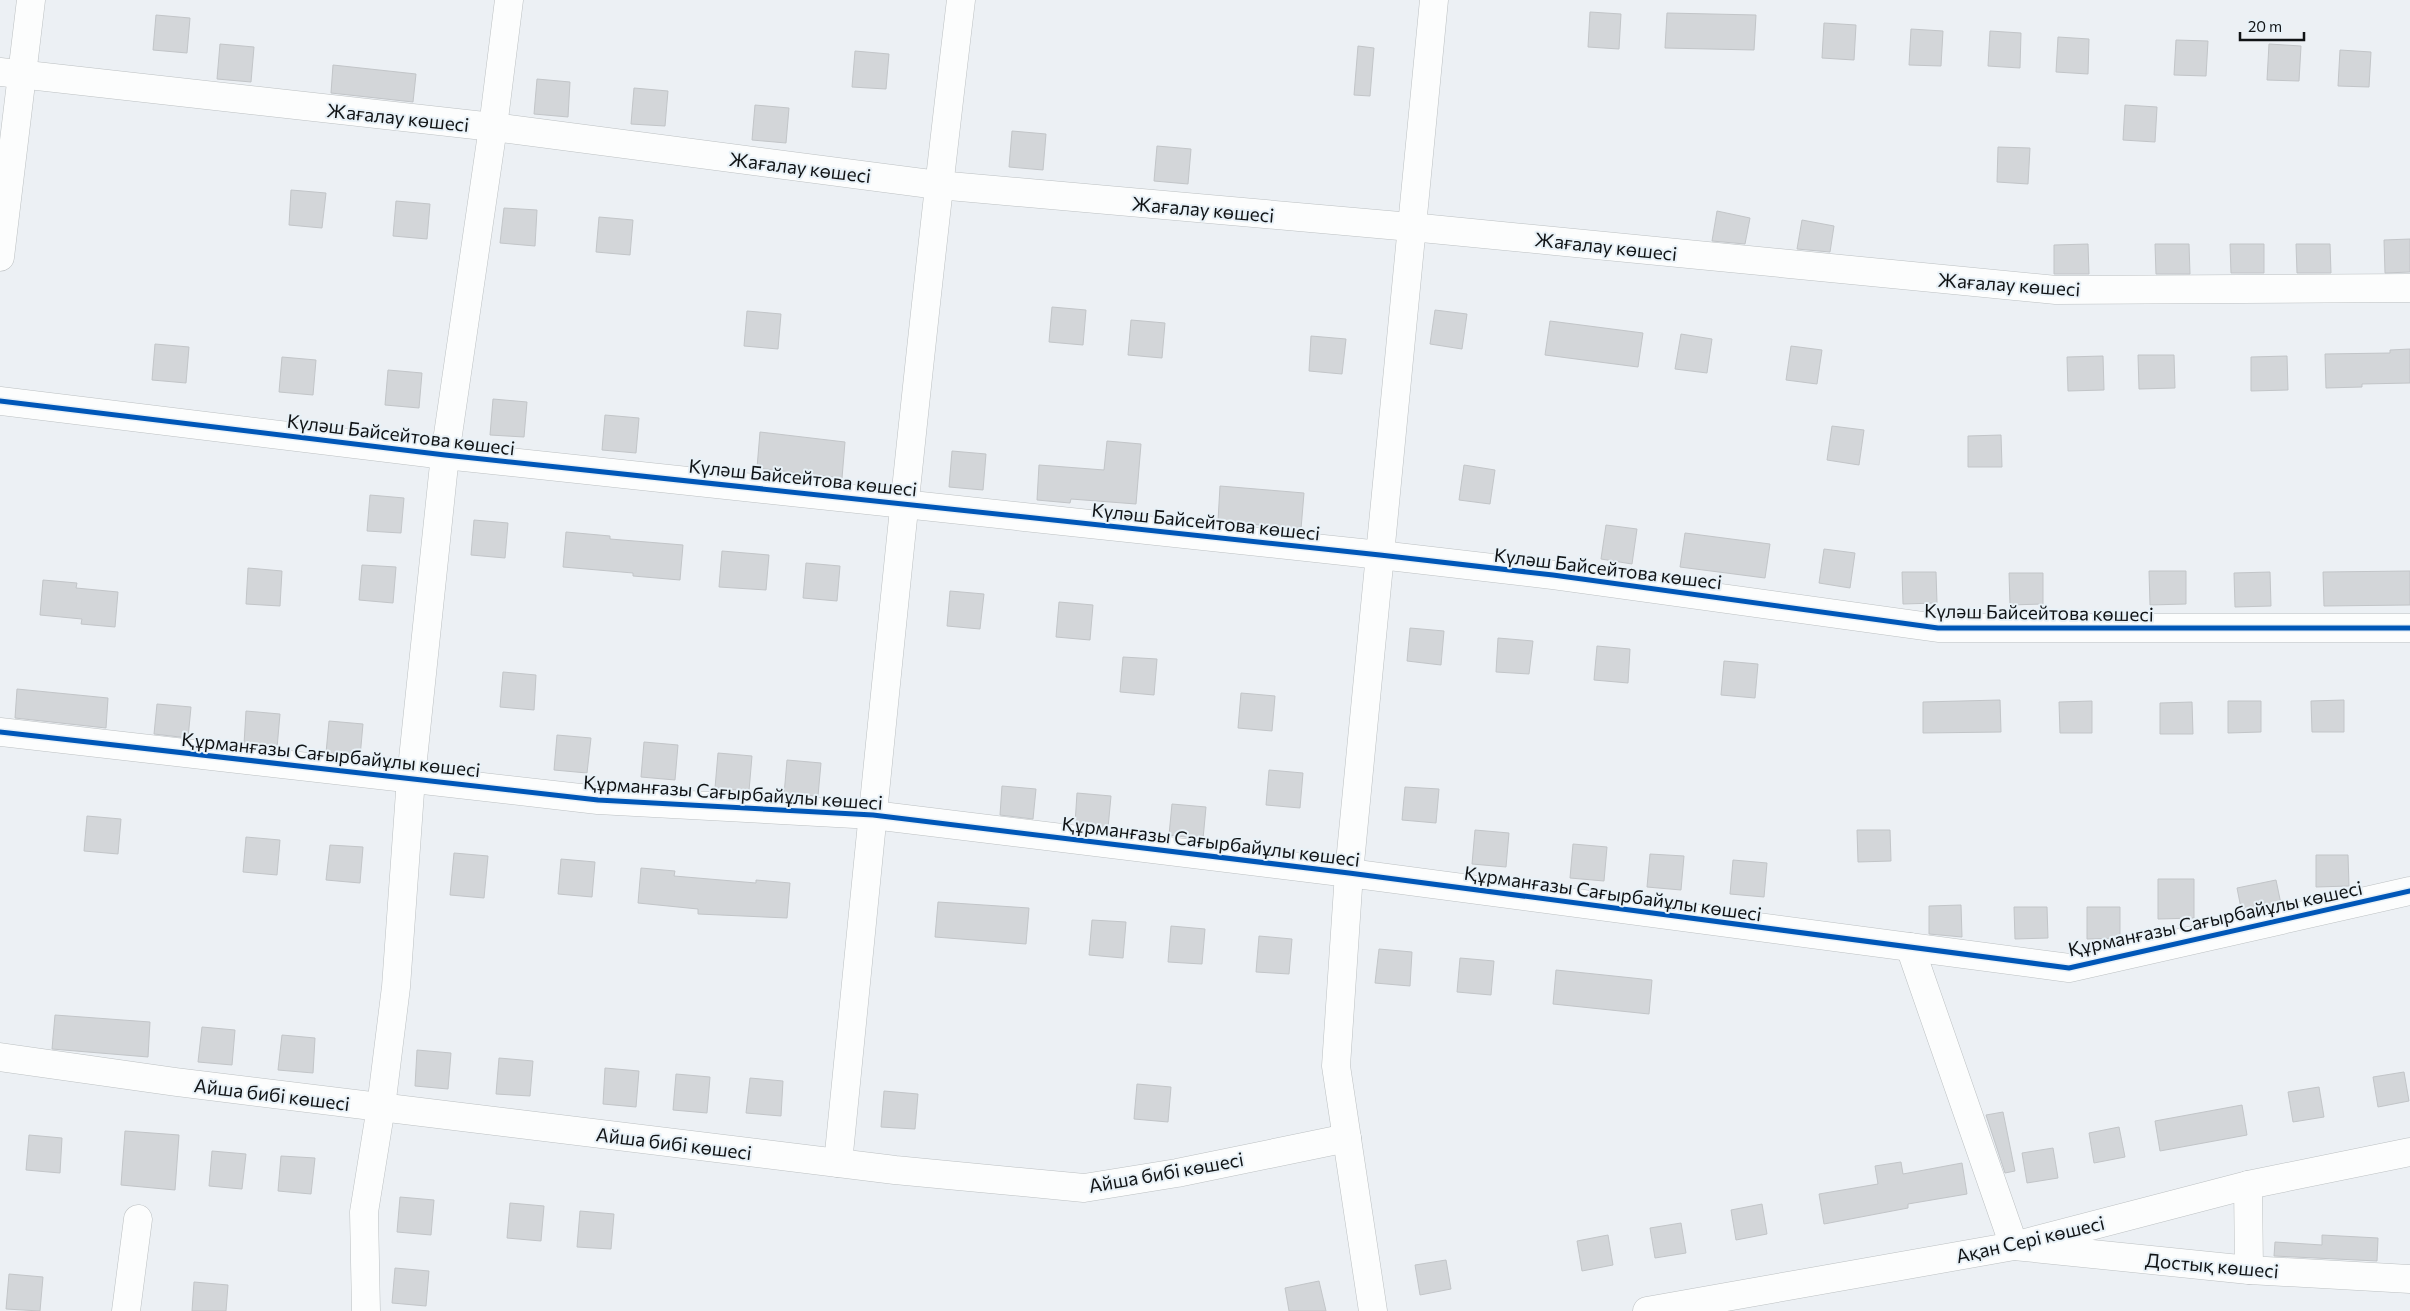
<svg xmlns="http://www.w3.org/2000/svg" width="2410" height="1311" font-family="Commissioner,sans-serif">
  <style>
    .building { fill: #d3d6d9; stroke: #c2c5c8 }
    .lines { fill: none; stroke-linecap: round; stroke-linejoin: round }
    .minor-casing { stroke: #bcc0c2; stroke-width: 29 }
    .minor { stroke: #fcfdfd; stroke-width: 28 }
    .cycleway-casing { stroke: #e8f1f7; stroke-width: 8 }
    .cycleway { stroke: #0057b8; stroke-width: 5 }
    .labels { text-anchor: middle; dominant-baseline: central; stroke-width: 4; stroke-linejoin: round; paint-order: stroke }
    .street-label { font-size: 19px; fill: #101315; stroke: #e8f1f7 }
  </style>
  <rect width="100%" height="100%" fill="#ecf0f4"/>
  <g class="building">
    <polygon points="1590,12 1621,14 1619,49 1588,47"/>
    <polygon points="1667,13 1756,15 1754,50 1665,48"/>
    <polygon points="156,15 190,18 187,53 153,50"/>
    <polygon points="1824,23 1856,25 1854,60 1822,58"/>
    <polygon points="1911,29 1943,31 1941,66 1909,65"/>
    <polygon points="1990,31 2021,33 2020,68 1988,66"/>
    <polygon points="2058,37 2089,39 2088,74 2056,72"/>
    <polygon points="2176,40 2208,41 2206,76 2174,75"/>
    <polygon points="220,44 254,47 251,82 217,79"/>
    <polygon points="2269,44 2301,46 2299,81 2267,80"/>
    <polygon points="1358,46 1374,48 1370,96 1354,95"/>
    <polygon points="2340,50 2371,52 2369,87 2338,86"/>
    <polygon points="855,51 889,54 886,89 852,87"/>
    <polygon points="333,65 416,74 413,102 331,93"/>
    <polygon points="537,79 570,82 568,117 534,114"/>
    <polygon points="634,88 668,91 665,126 631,124"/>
    <polygon points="755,105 789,108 786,143 752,140"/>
    <polygon points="2125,105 2157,107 2155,142 2123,140"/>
    <polygon points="1012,131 1046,134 1043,170 1009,167"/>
    <polygon points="1157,146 1191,149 1188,184 1154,181"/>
    <polygon points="1998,147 2030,148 2028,184 1997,182"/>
    <polygon points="291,190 326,193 322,228 289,225"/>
    <polygon points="396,201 430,204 427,239 393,236"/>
    <polygon points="504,208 537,210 535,246 500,243"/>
    <polygon points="1717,211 1750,218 1745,244 1712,241"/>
    <polygon points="599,217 633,220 630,255 596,252"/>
    <polygon points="1802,220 1834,226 1830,252 1797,249"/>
    <polygon points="2410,239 2410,272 2385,273 2384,240"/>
    <polygon points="2088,244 2089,274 2054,274 2054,245"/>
    <polygon points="2155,244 2189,244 2190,274 2156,274"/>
    <polygon points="2230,244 2264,244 2264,273 2231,273"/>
    <polygon points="2296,244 2330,244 2331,273 2297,273"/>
    <polygon points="1052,307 1086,310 1083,345 1049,342"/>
    <polygon points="1435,310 1467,314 1462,349 1430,344"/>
    <polygon points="747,311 781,314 778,349 744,346"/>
    <polygon points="1131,320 1165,323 1162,358 1128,355"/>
    <polygon points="1550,321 1643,333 1638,367 1545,355"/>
    <polygon points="1681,334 1712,339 1707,373 1675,369"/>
    <polygon points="1311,336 1346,339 1342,374 1309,371"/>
    <polygon points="155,344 189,347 186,383 152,380"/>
    <polygon points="1791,346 1822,350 1817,384 1786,380"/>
    <polygon points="2410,349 2410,383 2362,384 2362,387 2326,388 2325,354 2390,353 2390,350"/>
    <polygon points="2138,355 2174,355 2175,388 2139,389"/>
    <polygon points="2103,356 2104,390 2068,391 2067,357"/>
    <polygon points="2287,356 2288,390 2251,391 2251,357"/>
    <polygon points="282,357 316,360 313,395 279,392"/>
    <polygon points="388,370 422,373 419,408 385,405"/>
    <polygon points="493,399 527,402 524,437 490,435"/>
    <polygon points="605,415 639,418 636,453 602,450"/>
    <polygon points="1832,426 1864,430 1859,465 1827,460"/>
    <polygon points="760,432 845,442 842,478 757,468"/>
    <polygon points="2001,435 2002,467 1968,467 1968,436"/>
    <polygon points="1107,441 1141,444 1136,504 1071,499 1070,503 1037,500 1039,465 1104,470"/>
    <polygon points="952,451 986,454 983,490 949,487"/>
    <polygon points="1464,465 1495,470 1490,504 1459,500"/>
    <polygon points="1220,486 1304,493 1301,529 1218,521"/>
    <polygon points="370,495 404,498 401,533 367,531"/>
    <polygon points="474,520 508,523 505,558 471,555"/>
    <polygon points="1606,525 1637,529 1632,564 1601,559"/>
    <polygon points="566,532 610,536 610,539 683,545 680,580 633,576 633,573 563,567"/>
    <polygon points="1685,533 1770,544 1765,578 1680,567"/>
    <polygon points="1824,549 1855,553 1850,588 1819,583"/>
    <polygon points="722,551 769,555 766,590 719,587"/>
    <polygon points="806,563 840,566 837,601 803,598"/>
    <polygon points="362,565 396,567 393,603 359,600"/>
    <polygon points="248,568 282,571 280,606 246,604"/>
    <polygon points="2149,571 2186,571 2186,604 2150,605"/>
    <polygon points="2410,571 2410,605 2324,606 2323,572"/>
    <polygon points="1902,572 1936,572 1937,603 1903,604"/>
    <polygon points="2270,572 2271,606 2235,607 2234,573"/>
    <polygon points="2009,573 2043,573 2043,604 2010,605"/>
    <polygon points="43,580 77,583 76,588 118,592 115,627 81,624 82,619 40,615"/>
    <polygon points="950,591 984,594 980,629 947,626"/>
    <polygon points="1059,602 1093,605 1090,640 1056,637"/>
    <polygon points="1410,628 1444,631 1441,665 1407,661"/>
    <polygon points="1498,638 1533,641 1529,674 1496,672"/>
    <polygon points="1597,646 1630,649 1628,683 1594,680"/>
    <polygon points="1123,657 1157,659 1154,695 1120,692"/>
    <polygon points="1724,661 1758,664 1755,698 1721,695"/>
    <polygon points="503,672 536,675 534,710 500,707"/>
    <polygon points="17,689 108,698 106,728 15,718"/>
    <polygon points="1241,693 1275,696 1272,731 1238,728"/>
    <polygon points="2000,700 2001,732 1923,733 1923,702"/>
    <polygon points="2344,700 2344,732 2312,732 2311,701"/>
    <polygon points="2092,701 2092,733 2060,733 2059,702"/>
    <polygon points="2228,701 2261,701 2261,732 2228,733"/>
    <polygon points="2192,702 2193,734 2160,734 2160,703"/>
    <polygon points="157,704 191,707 188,738 154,734"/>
    <polygon points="246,711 280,714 277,748 244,744"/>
    <polygon points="329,721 363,724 360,757 326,753"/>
    <polygon points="557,735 591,738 587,773 554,770"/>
    <polygon points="644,742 678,745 675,780 641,777"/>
    <polygon points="718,753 752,756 749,791 715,788"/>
    <polygon points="787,760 821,763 818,796 784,795"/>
    <polygon points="1269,770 1303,773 1300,808 1266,805"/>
    <polygon points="1002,786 1036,789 1033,819 1000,815"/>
    <polygon points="1405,787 1439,789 1436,823 1402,820"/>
    <polygon points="1077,793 1111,796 1108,828 1075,824"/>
    <polygon points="1172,804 1206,807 1203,839 1169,835"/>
    <polygon points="87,816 121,819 118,854 84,851"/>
    <polygon points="1475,830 1509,833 1506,867 1472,864"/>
    <polygon points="1857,830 1890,830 1891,861 1858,862"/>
    <polygon points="246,837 280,840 277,875 243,872"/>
    <polygon points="1573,844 1607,847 1604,881 1570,878"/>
    <polygon points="330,845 363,847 360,883 326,880"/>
    <polygon points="454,853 488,856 484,898 450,895"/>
    <polygon points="1650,854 1684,856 1681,890 1647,887"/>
    <polygon points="2316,855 2348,855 2349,886 2316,887"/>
    <polygon points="561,859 595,862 592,897 558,894"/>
    <polygon points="1733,860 1767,863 1764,897 1730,894"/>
    <polygon points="641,868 675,871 674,876 756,883 756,880 790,883 787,918 698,914 698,909 638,903"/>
    <polygon points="2158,879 2194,879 2194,918 2158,919"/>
    <polygon points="2276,880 2281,904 2242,913 2237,888"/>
    <polygon points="938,902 1029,908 1026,944 935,937"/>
    <polygon points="1961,905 1962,937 1929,934 1929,906"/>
    <polygon points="2014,907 2047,907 2048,938 2015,939"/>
    <polygon points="2087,907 2120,907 2120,938 2087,939"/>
    <polygon points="1092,920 1126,922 1123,958 1089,955"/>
    <polygon points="1171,926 1205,929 1202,964 1168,962"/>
    <polygon points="1259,936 1292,939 1289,974 1256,972"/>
    <polygon points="1379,949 1412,952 1410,986 1375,983"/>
    <polygon points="1460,958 1494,961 1491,995 1457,992"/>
    <polygon points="1556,970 1652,980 1649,1014 1553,1004"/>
    <polygon points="55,1015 150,1022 148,1057 52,1049"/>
    <polygon points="202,1027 235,1030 232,1065 198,1062"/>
    <polygon points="282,1035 315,1038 313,1073 278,1070"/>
    <polygon points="417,1050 451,1053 448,1089 415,1086"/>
    <polygon points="499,1058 533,1061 530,1096 496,1094"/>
    <polygon points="605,1068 639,1071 636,1107 603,1104"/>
    <polygon points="2404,1072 2409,1101 2378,1107 2373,1077"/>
    <polygon points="676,1074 710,1077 707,1113 673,1110"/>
    <polygon points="750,1078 783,1081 781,1116 746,1113"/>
    <polygon points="1137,1084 1171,1087 1168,1122 1134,1119"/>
    <polygon points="2319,1087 2324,1117 2293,1122 2288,1092"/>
    <polygon points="884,1091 918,1094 915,1129 881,1127"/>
    <polygon points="2242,1105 2247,1135 2160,1151 2155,1121"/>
    <polygon points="2003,1112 2015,1171 2005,1173 1986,1115"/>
    <polygon points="2119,1127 2125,1157 2094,1163 2089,1133"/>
    <polygon points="125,1131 179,1135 175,1190 121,1185"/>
    <polygon points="29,1135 62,1138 60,1173 26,1170"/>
    <polygon points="2053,1148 2058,1178 2027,1183 2022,1153"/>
    <polygon points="212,1151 246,1154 242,1189 209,1186"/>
    <polygon points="281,1156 315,1158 311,1194 278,1191"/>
    <polygon points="1901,1162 1903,1174 1962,1163 1967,1194 1908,1204 1908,1208 1824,1224 1819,1194 1878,1184 1875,1166"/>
    <polygon points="400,1197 434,1200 431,1235 397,1232"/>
    <polygon points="510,1203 544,1206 541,1241 507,1238"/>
    <polygon points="1762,1204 1767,1234 1736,1240 1731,1210"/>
    <polygon points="580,1211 614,1214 611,1249 577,1247"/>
    <polygon points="1681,1223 1686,1253 1655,1258 1650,1228"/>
    <polygon points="1608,1235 1613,1265 1582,1271 1577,1241"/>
    <polygon points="2322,1235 2378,1238 2377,1261 2274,1256 2275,1242 2322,1245"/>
    <polygon points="1446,1260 1451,1289 1420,1295 1415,1265"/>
    <polygon points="395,1268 429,1271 426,1306 392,1303"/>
    <polygon points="9,1274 43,1277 40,1311 6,1309"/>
    <polygon points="1319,1281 1326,1311 1289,1311 1285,1288"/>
    <polygon points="194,1282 228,1285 226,1311 192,1311"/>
  </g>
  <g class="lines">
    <g class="minor-casing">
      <g id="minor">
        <polyline points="0,72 493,127 938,185 1411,227 2056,290 2410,288"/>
        <polyline points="0,257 31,0"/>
        <polyline points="0,401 445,455 1380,555 1553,575 1938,628 2410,628"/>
        <polyline points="0,732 598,800 873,815 1349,873 2069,968 2410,891"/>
        <polyline points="1910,947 2014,1246 2249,1270 2410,1279"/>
        <polyline points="0,1057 176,1082 895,1170 1084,1188 1177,1173 1347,1138"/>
        <path d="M838,1163C877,775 914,387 961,0"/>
        <polyline points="2248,1185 2249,1270"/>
        <polyline points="126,1311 138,1219"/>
        <polyline points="366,1311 364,1212 381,1107 396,987 411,778 445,455 493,127 509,0"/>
        <polyline points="1373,1311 1336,1066 1349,873 1434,0"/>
        <polyline points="1647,1311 2014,1246 2248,1185 2410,1152"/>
      </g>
    </g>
    <use href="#minor" class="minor"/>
    <g class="cycleway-casing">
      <g id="cycleway">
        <polyline points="0,401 445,455 1380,555 1553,575 1938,628 2410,628"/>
        <polyline points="0,732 598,800 873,815 1349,873 2069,968 2410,891"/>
      </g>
    </g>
    <use href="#cycleway" class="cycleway"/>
  </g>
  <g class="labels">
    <g class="street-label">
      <text transform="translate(398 117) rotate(6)">Жағалау көшесі</text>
      <text transform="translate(800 167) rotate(7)">Жағалау көшесі</text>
      <text transform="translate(1203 209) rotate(5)">Жағалау көшесі</text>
      <text transform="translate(1606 246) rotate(6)">Жағалау көшесі</text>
      <text transform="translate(2009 284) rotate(4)">Жағалау көшесі</text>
      <text transform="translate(401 434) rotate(7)">Күләш Байсейтова көшесі</text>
      <text transform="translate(803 477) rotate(6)">Күләш Байсейтова көшесі</text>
      <text transform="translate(1206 521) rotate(6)">Күләш Байсейтова көшесі</text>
      <text transform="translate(1608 568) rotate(7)">Күләш Байсейтова көшесі</text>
      <text transform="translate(2039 612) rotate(1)">Күләш Байсейтова көшесі</text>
      <text transform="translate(331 754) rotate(6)">Құрманғазы Сағырбайұлы көшесі</text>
      <text transform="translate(733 792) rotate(4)">Құрманғазы Сағырбайұлы көшесі</text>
      <text transform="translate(1211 841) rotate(7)">Құрманғазы Сағырбайұлы көшесі</text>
      <text transform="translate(1613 893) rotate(8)">Құрманғазы Сағырбайұлы көшесі</text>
      <text transform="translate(2215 918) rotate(-12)">Құрманғазы Сағырбайұлы көшесі</text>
      <text transform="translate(272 1094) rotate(7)">Айша бибі көшесі</text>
      <text transform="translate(674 1143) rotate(7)">Айша бибі көшесі</text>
      <text transform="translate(1166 1172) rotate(-10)">Айша бибі көшесі</text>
      <text transform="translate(2030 1239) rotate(-13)">Ақан Сері көшесі</text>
      <text transform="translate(2212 1265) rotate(5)">Достық көшесі</text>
    </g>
  </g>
  <path d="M2240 32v8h64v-8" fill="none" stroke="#101315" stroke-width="2.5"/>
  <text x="2248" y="32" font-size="15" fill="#101315" stroke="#e8f1f7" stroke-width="4" paint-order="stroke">20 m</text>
</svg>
